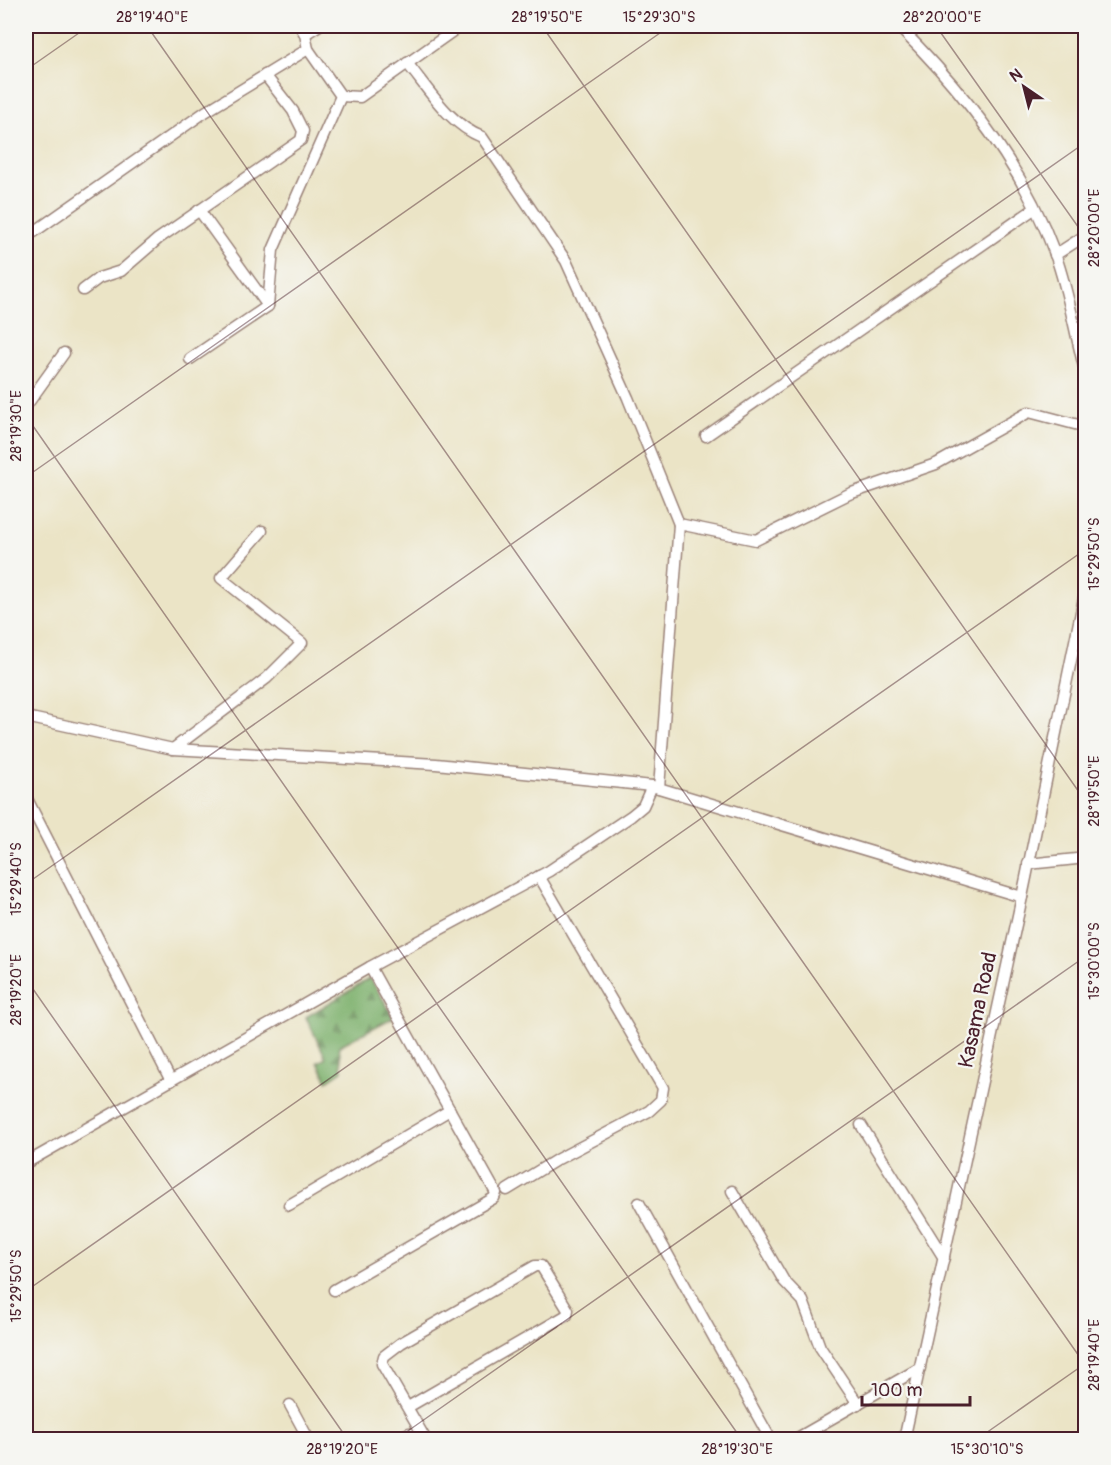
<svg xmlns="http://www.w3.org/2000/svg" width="1111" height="1465" font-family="Pangolin,sans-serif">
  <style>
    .forest { fill: url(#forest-firs); stroke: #64684c; stroke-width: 1.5 }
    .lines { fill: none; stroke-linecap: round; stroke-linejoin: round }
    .minor-casing { stroke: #9a8278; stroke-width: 13 }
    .minor { stroke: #fff; stroke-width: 10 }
    .ticks { fill: none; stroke: #4a1f2b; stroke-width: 1.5; stroke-opacity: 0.45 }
    .labels { text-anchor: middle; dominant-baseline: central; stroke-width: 4.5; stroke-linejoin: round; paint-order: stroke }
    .street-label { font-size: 21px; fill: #4a1f2b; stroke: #f6f6f2 }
    .neatline { fill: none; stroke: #4a1f2b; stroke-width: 2 }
    .ticks-label { font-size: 15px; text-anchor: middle; fill: #4a1f2b }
  </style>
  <defs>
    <pattern id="forest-firs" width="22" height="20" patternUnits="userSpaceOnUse" patternTransform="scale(1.5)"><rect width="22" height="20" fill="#7eb16d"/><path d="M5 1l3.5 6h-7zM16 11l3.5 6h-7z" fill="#698f5a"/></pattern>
  </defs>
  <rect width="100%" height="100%" fill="#f6f6f2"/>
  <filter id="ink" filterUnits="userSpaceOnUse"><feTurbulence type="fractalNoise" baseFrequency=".0167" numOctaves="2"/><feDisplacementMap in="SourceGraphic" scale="12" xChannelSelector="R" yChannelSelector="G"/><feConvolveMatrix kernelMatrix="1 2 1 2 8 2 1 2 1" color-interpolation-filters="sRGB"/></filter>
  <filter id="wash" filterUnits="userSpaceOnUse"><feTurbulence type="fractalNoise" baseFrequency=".008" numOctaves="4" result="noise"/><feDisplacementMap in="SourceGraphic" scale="24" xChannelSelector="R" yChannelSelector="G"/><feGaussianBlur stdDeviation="1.35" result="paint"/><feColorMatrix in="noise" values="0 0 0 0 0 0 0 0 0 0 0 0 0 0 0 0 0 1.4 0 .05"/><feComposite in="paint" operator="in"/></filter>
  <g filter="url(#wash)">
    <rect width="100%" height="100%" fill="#ebe4c6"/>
    <polygon class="forest" points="370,978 394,1017 339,1046 342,1071 327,1081 318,1062 326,1058 306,1017"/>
  </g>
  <g filter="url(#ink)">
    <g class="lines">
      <g class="minor-casing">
        <g id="minor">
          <path d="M898,26C964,91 1023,166 1055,254C1069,292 1075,335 1086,374"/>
          <polyline points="305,34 318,26"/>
          <path d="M407,63C429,90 449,124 482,137L566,261L628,398L679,524L756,540L849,494L936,464L1029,412L1086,427"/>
          <polyline points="341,96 360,97 460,26"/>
          <polyline points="199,210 268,306"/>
          <polyline points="34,232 205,112 308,49"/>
          <polyline points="1055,255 1086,235"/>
          <polyline points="83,290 99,278 121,271 158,239 301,140 303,131 293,111 265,75"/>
          <polyline points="190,359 268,306 273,250 341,96 308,49 305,34 300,26"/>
          <polyline points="26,406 64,353"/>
          <polyline points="706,436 1034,209"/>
          <polyline points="26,717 173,749 436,764 652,786 1022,897"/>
          <polyline points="173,749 267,678 302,643 221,578 262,531"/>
          <polyline points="659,788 679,524"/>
          <polyline points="26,797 171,1081"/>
          <polyline points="1028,864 1086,858"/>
          <polyline points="861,1125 944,1258"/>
          <polyline points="26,1163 370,967 549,871 631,816 643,806 652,786"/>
          <polyline points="507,1190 558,1159 649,1111 661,1100 663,1088 539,876"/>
          <polyline points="732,1191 784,1281 803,1301 820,1347 858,1404"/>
          <polyline points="639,1203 771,1440"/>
          <polyline points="289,1205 450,1110"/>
          <polyline points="334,1290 494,1198 496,1193 370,967"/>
          <polyline points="290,1405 309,1440"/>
          <polyline points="408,1407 567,1315 568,1310 541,1266 535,1266 401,1343 384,1356 382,1364 426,1440"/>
          <polyline points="395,1440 409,1433 417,1440"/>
          <polyline points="794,1440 920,1368"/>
          <polyline points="904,1440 1022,897 1086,588"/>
        </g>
      </g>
      <use href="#minor" class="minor"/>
    </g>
  </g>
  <path class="ticks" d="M147,26L1086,1366M542,26L1086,802M936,26L1086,238M26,70L89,26M26,416L742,1440M26,477L670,26M26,884L1086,142M26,979L348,1440M26,1291L1086,549M395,1440L1086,956M976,1440L1086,1363"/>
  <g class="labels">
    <g class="street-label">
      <text transform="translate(978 1010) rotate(-78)">Kasama Road</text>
    </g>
  </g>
  <rect width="1111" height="1465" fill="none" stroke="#f6f6f2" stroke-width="66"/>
  <g transform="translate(1024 87) rotate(325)" stroke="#f6f6f2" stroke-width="4.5" paint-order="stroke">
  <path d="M0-4.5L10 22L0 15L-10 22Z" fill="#4a1f2b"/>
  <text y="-9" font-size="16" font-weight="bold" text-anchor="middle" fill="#4a1f2b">N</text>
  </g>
  <path d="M862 1396v9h108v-9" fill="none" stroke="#4a1f2b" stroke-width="3"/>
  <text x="871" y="1396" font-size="18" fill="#4a1f2b" stroke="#f6f6f2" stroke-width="4.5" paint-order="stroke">100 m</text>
  <rect x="33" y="33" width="1045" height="1399" class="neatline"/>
  <g class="ticks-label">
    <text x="152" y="22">28°19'40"E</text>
    <text x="547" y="22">28°19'50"E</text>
    <text x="659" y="22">15°29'30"S</text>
    <text x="942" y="22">28°20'00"E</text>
    <text transform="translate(1094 228) rotate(-90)" y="5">28°20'00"E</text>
    <text transform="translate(16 426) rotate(-90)" y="5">28°19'30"E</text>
    <text transform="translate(1094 554) rotate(-90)" y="5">15°29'50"S</text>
    <text transform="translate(1094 791) rotate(-90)" y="5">28°19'50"E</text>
    <text transform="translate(16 879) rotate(-90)" y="5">15°29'40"S</text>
    <text transform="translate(1094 961) rotate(-90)" y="5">15°30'00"S</text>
    <text transform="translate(16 990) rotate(-90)" y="5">28°19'20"E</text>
    <text transform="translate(16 1286) rotate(-90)" y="5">15°29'50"S</text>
    <text transform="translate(1094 1355) rotate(-90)" y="5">28°19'40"E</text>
    <text x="342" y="1454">28°19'20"E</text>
    <text x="737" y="1454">28°19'30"E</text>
    <text x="987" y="1454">15°30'10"S</text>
  </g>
</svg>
